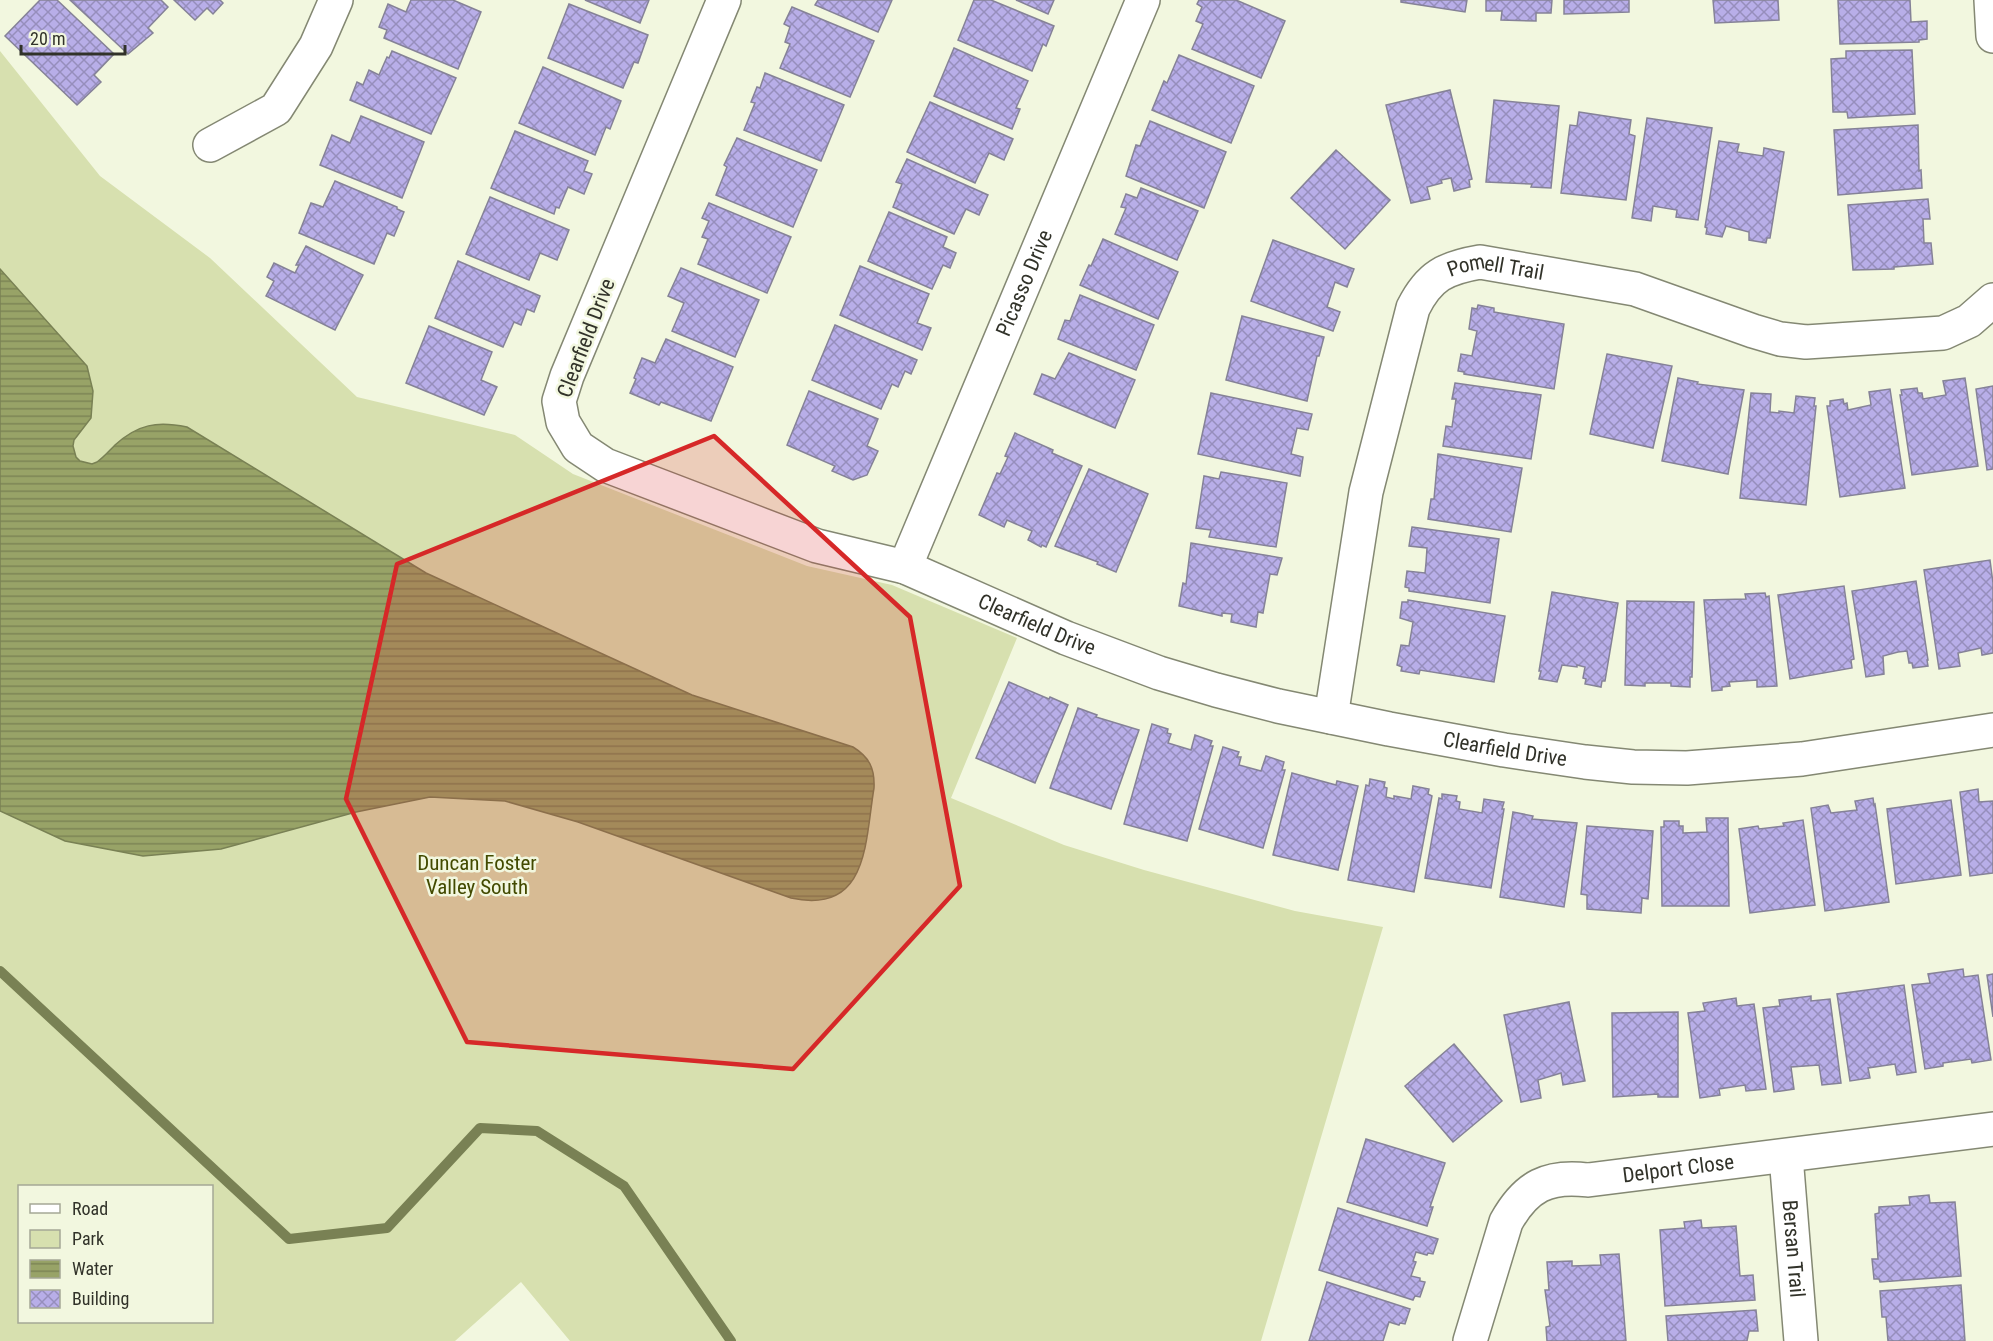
<svg xmlns="http://www.w3.org/2000/svg" width="1993" height="1341" font-family="'Roboto Condensed',sans-serif">
  <style>
    .park { fill: #d7e0af; fill-rule: evenodd }
    .water { fill: url(#water-rules); stroke: #798154; stroke-width: 1.5 }
    .lines { fill: none; stroke-linecap: round; stroke-linejoin: round }
    .stream { stroke: #798154; stroke-width: 10 }
    .building { fill: url(#building-cross-hatch); stroke: #858297; stroke-width: 1.5 }
    .minor-casing { stroke: #848873; stroke-width: 36 }
    .minor { stroke: #fff; stroke-width: 33 }
    .marked { fill: #d62828; fill-opacity: 0.2; stroke: #d62828; stroke-width: 4.5; stroke-linejoin: round }
    .labels { text-anchor: middle; dominant-baseline: central; stroke-width: 5; stroke-linejoin: round; paint-order: stroke }
    .street-label { font-size: 21px; fill: #313229; stroke: #f2f7df }
    .park-label { font-size: 21px; fill: #424a00; stroke: #f2f7df }
  </style>
  <defs>
    <pattern id="water-rules" width="6" height="5" patternUnits="userSpaceOnUse" patternTransform="scale(1.5)"><rect width="6" height="5" fill="#98a367"/><path d="M0 2.5h6" fill="none" stroke="#7d8555"/></pattern>
    <pattern id="building-cross-hatch" width="8" height="8" patternUnits="userSpaceOnUse" patternTransform="scale(1.5)"><rect width="8" height="8" fill="#b8aee8"/><path d="M0 0l8 8M0 8l8-8" fill="none" stroke="#968ebc"/></pattern>
  </defs>
  <rect width="100%" height="100%" fill="#f2f7df"/>
  <path class="park" d="M0,51L100,176L210,258L357,397L515,435L573,474L807,566L892,585L1017,638L951,798L1064,845L1144,870L1295,911L1383,927L1261,1341H570L521,1282L455,1341H0ZM20,1186H212V1322H20Z"/>
  <path class="water" d="M0,269L87,366L93,391L91,418L74,440L73,446L76,457L80,461L92,464L97,462C104,457 109,451 115,445C138,424 157,421 187,427L426,573L692,695L853,747C869,757 875,768 874,788C865,841 869,915 791,898L578,822L505,801L430,797L356,812L221,849L143,856L65,841L0,811Z"/>
  <g class="lines">
    <polyline class="stream" points="0,971 289,1239 387,1228 480,1128 537,1131 624,1186 731,1341"/>
  </g>
  <g class="building">
    <polygon points="40,0 57,0 114,54 94,75 101,82 77,105 5,36"/>
    <polygon points="70,0 161,0 168,7 148,28 153,33 128,54"/>
    <polygon points="174,0 220,0 223,3 213,14 207,8 195,20"/>
    <polygon points="411,0 453,0 481,12 458,69 384,38 387,30 379,27 388,4 406,12"/>
    <polygon points="585,0 649,0 640,23"/>
    <polygon points="818,0 892,0 878,32 815,5"/>
    <polygon points="974,0 991,0 1054,26 1046,46 1043,44 1032,71 958,40"/>
    <polygon points="1016,0 1054,0 1048,14"/>
    <polygon points="1199,0 1236,0 1285,21 1261,78 1192,49 1203,24 1196,21 1202,7 1197,4"/>
    <polygon points="1401,0 1467,0 1465,12 1401,2"/>
    <polygon points="1486,0 1552,0 1551,13 1536,13 1536,21 1501,20 1502,11 1486,11"/>
    <polygon points="1564,0 1629,0 1629,12 1564,14"/>
    <polygon points="1713,0 1778,0 1779,20 1715,23"/>
    <polygon points="1838,0 1910,0 1911,22 1927,21 1927,39 1919,40 1919,42 1840,44"/>
    <polygon points="569,4 648,35 638,63 634,62 623,88 548,58"/>
    <polygon points="792,7 874,41 850,97 780,68 790,44 785,42 790,27 784,24"/>
    <polygon points="954,48 1028,81 1016,108 1020,109 1012,129 934,96"/>
    <polygon points="1912,50 1915,114 1848,118 1847,112 1833,112 1831,59 1846,58 1846,51"/>
    <polygon points="392,51 456,78 431,134 350,100 357,82 363,85 369,70 379,75 387,57 389,58"/>
    <polygon points="1179,55 1254,86 1231,143 1152,110 1164,81 1167,83"/>
    <polygon points="543,67 621,101 610,129 606,127 595,155 519,123"/>
    <polygon points="765,73 844,105 821,161 744,130 755,103 751,102 757,87 760,88"/>
    <polygon points="1450,90 1472,179 1469,180 1470,187 1454,191 1451,178 1441,180 1442,183 1427,187 1430,199 1411,203 1386,105"/>
    <polygon points="1494,100 1559,106 1551,188 1531,187 1532,184 1486,182"/>
    <polygon points="930,102 1013,139 1004,160 989,153 975,183 907,152"/>
    <polygon points="1579,112 1631,120 1629,134 1635,136 1626,200 1561,193 1570,125 1577,126"/>
    <polygon points="361,116 424,142 402,198 320,165 332,135 350,143"/>
    <polygon points="1647,118 1712,128 1698,220 1676,217 1677,210 1653,206 1651,221 1632,218"/>
    <polygon points="1150,121 1226,152 1204,208 1126,176 1136,145 1140,146"/>
    <polygon points="1918,125 1919,171 1921,170 1922,188 1838,195 1834,130"/>
    <polygon points="515,131 588,161 584,171 592,174 584,194 568,187 559,208 556,207 554,214 491,188"/>
    <polygon points="737,138 817,170 793,227 716,195 727,167 724,165"/>
    <polygon points="1719,141 1739,144 1737,152 1763,156 1764,148 1784,152 1770,238 1767,238 1766,243 1749,240 1749,232 1726,226 1722,237 1706,234 1707,228 1705,227"/>
    <polygon points="1336,150 1390,200 1345,249 1291,198"/>
    <polygon points="907,159 988,195 979,215 966,209 954,234 893,207 902,184 896,182"/>
    <polygon points="335,181 397,207 397,209 404,212 394,236 387,233 374,264 299,233 311,203 323,207"/>
    <polygon points="1141,188 1198,211 1177,260 1115,234 1126,208 1121,207 1126,194 1137,198"/>
    <polygon points="490,197 569,230 557,260 540,253 529,280 466,254"/>
    <polygon points="1928,199 1930,219 1923,219 1924,243 1931,243 1933,264 1894,267 1894,269 1853,270 1848,205"/>
    <polygon points="709,203 791,237 767,293 698,264 708,239 702,237 709,221 702,218"/>
    <polygon points="889,212 947,237 943,247 956,253 950,268 943,265 932,289 868,261"/>
    <polygon points="1103,239 1178,272 1158,319 1080,285 1089,265 1091,266"/>
    <polygon points="1273,240 1354,269 1347,287 1335,282 1327,307 1340,312 1333,331 1251,301"/>
    <polygon points="306,246 363,275 335,330 266,296 274,281 267,277 274,263 295,273 299,265 296,265"/>
    <polygon points="458,261 540,296 534,312 527,309 521,325 514,322 503,347 435,318"/>
    <polygon points="860,266 929,294 917,323 931,328 922,350 840,315"/>
    <polygon points="681,268 759,300 735,357 672,331 684,303 668,296"/>
    <polygon points="1080,295 1154,325 1136,370 1058,339 1065,320 1070,321"/>
    <polygon points="1478,305 1494,308 1494,312 1564,324 1554,389 1464,374 1464,372 1458,371 1461,354 1472,356 1477,331 1469,329 1472,308 1477,309"/>
    <polygon points="1242,316 1324,337 1319,356 1317,356 1307,401 1226,380"/>
    <polygon points="835,325 917,360 911,374 905,371 898,387 892,384 881,409 812,380"/>
    <polygon points="429,326 492,352 481,380 497,387 484,415 406,383"/>
    <polygon points="666,339 733,367 711,421 661,402 659,405 630,393 636,379 634,378 642,358 655,363"/>
    <polygon points="1069,353 1135,380 1115,428 1034,394 1042,374 1055,379"/>
    <polygon points="1607,354 1672,366 1653,448 1590,434"/>
    <polygon points="1678,378 1698,382 1697,384 1744,390 1728,474 1662,461"/>
    <polygon points="1965,378 1978,466 1912,475 1900,395 1902,395 1901,390 1917,388 1918,393 1922,393 1923,399 1946,395 1943,381"/>
    <polygon points="1455,383 1541,395 1531,459 1443,446 1446,426 1452,427 1456,399 1452,399"/>
    <polygon points="1993,386 1993,469 1987,470 1976,389"/>
    <polygon points="1890,389 1905,488 1840,497 1827,406 1830,406 1830,401 1843,399 1844,404 1847,403 1848,410 1871,405 1869,392"/>
    <polygon points="809,391 878,419 867,446 878,451 867,475 853,480 832,471 835,466 787,445"/>
    <polygon points="1211,393 1312,414 1308,430 1297,428 1291,454 1303,457 1300,476 1198,454"/>
    <polygon points="1751,393 1771,394 1770,412 1779,413 1779,411 1794,413 1796,396 1815,398 1814,406 1816,406 1806,505 1740,498"/>
    <polygon points="1015,433 1053,450 1052,453 1082,466 1046,547 1042,545 1041,547 1028,540 1032,531 1007,520 1004,527 979,515 997,473 1000,474 1008,457 1005,456"/>
    <polygon points="1438,454 1522,468 1511,532 1428,519 1431,499 1434,499"/>
    <polygon points="1089,469 1148,494 1116,572 1097,564 1098,562 1055,546"/>
    <polygon points="1221,472 1287,483 1276,547 1209,537 1211,530 1196,528 1204,476 1219,479"/>
    <polygon points="1412,527 1499,539 1490,603 1409,591 1409,588 1405,587 1407,571 1425,573 1426,563 1427,548 1409,546"/>
    <polygon points="1191,543 1282,558 1277,575 1270,574 1263,613 1258,612 1256,627 1231,622 1232,614 1222,613 1222,616 1179,606 1183,583 1186,584"/>
    <polygon points="1990,560 1993,583 1993,653 1982,655 1981,648 1958,653 1960,666 1939,669 1924,570"/>
    <polygon points="1916,581 1928,660 1927,660 1928,666 1913,668 1912,663 1909,663 1907,651 1898,652 1883,656 1884,674 1866,677 1852,591"/>
    <polygon points="1844,586 1854,659 1851,660 1852,668 1790,679 1778,595"/>
    <polygon points="1552,592 1618,603 1605,681 1602,681 1601,687 1585,684 1586,679 1583,678 1585,667 1577,665 1577,667 1562,665 1557,682 1539,679 1541,671 1539,671"/>
    <polygon points="1765,593 1766,597 1769,596 1777,686 1757,687 1757,680 1729,682 1730,686 1722,687 1722,690 1712,691 1704,600 1746,599 1745,594"/>
    <polygon points="1408,600 1505,616 1494,682 1420,670 1419,674 1401,671 1402,667 1397,665 1401,645 1409,646 1413,622 1400,618 1402,602 1408,602"/>
    <polygon points="1627,601 1694,602 1692,677 1690,677 1690,687 1671,686 1671,683 1645,683 1645,686 1625,685"/>
    <polygon points="1009,682 1049,699 1050,697 1068,705 1035,783 976,758"/>
    <polygon points="1078,708 1097,715 1096,717 1139,730 1111,809 1050,788"/>
    <polygon points="1152,724 1168,729 1167,733 1171,734 1168,743 1191,750 1195,735 1212,741 1210,746 1213,746 1187,841 1124,824"/>
    <polygon points="1223,747 1239,752 1237,757 1241,757 1239,765 1261,771 1266,756 1284,762 1282,770 1285,770 1263,848 1199,829"/>
    <polygon points="1292,773 1336,785 1337,781 1358,786 1338,870 1273,855"/>
    <polygon points="1370,779 1385,782 1384,787 1387,788 1386,797 1394,799 1394,796 1411,799 1413,786 1429,789 1428,794 1432,796 1414,892 1348,880 1366,785 1369,786"/>
    <polygon points="1978,789 1979,802 1993,801 1993,873 1970,876 1960,792"/>
    <polygon points="1442,794 1457,796 1456,801 1460,802 1459,809 1482,813 1484,799 1504,802 1502,809 1504,809 1491,888 1425,878 1439,798 1442,799"/>
    <polygon points="1873,798 1874,805 1875,804 1889,902 1825,911 1811,808 1828,805 1831,813 1857,810 1855,801"/>
    <polygon points="1951,800 1961,875 1896,884 1887,809"/>
    <polygon points="1513,812 1533,816 1532,819 1577,823 1564,907 1500,897"/>
    <polygon points="1706,818 1728,818 1729,906 1662,906 1661,827 1664,827 1664,821 1679,821 1679,826 1683,826 1683,833 1707,832"/>
    <polygon points="1803,820 1815,905 1750,913 1739,829 1758,826 1759,829 1784,826 1783,823"/>
    <polygon points="1587,826 1653,831 1648,899 1642,898 1641,913 1587,909 1587,895 1581,894"/>
    <polygon points="1963,969 1964,977 1978,975 1991,1060 1972,1063 1971,1059 1943,1063 1943,1066 1925,1069 1912,985 1930,983 1928,974"/>
    <polygon points="1993,974 1993,1017 1987,975"/>
    <polygon points="1904,985 1916,1072 1897,1075 1895,1064 1868,1068 1870,1078 1850,1081 1837,994"/>
    <polygon points="1811,996 1811,1001 1830,999 1841,1083 1822,1085 1819,1065 1791,1067 1794,1089 1774,1092 1763,1008 1780,1006 1779,1000"/>
    <polygon points="1736,998 1737,1006 1754,1004 1766,1089 1746,1091 1745,1085 1719,1089 1720,1095 1700,1098 1688,1013 1705,1011 1703,1003"/>
    <polygon points="1569,1002 1585,1081 1563,1085 1561,1073 1538,1080 1541,1098 1521,1102 1504,1015"/>
    <polygon points="1678,1012 1678,1097 1658,1097 1658,1094 1613,1097 1612,1013"/>
    <polygon points="1454,1044 1502,1101 1453,1142 1405,1086"/>
    <polygon points="1366,1139 1445,1163 1430,1207 1433,1207 1427,1226 1347,1202"/>
    <polygon points="1929,1195 1930,1203 1955,1202 1961,1276 1880,1282 1879,1279 1874,1279 1872,1259 1878,1259 1875,1214 1879,1213 1879,1207 1910,1205 1909,1197"/>
    <polygon points="1338,1208 1438,1239 1433,1254 1428,1253 1427,1255 1416,1252 1413,1261 1416,1262 1411,1276 1420,1278 1420,1281 1425,1282 1420,1297 1415,1296 1413,1300 1319,1270"/>
    <polygon points="1701,1220 1702,1228 1736,1226 1740,1276 1753,1275 1755,1300 1665,1306 1660,1230 1685,1228 1684,1222"/>
    <polygon points="1619,1254 1626,1341 1547,1341 1546,1327 1550,1326 1545,1290 1549,1290 1547,1262 1572,1261 1572,1266 1601,1265 1600,1255"/>
    <polygon points="1327,1282 1410,1309 1405,1324 1400,1323 1399,1325 1389,1322 1383,1341 1309,1341"/>
    <polygon points="1961,1285 1965,1341 1888,1341 1886,1317 1882,1317 1880,1291"/>
    <polygon points="1756,1310 1758,1331 1749,1331 1747,1341 1668,1341 1666,1316"/>
  </g>
  <g class="lines">
    <g class="minor-casing">
      <g id="minor">
        <path id="s1" d="M724,0L567,376L559,401L563,422L578,447L605,465L817,546L905,567L1066,638L1159,673L1216,690L1278,706L1389,729L1504,750L1585,762L1633,767L1687,768L1802,759L1993,730"/>
        <polyline points="1991,0 1993,36"/>
        <polyline points="210,145 276,109 316,46 336,0"/>
        <path id="s2" d="M905,567L1143,0"/>
        <path id="s3" d="M1331,717L1366,492L1413,308C1429,276 1445,268 1480,262L1635,289L1753,331L1780,339L1806,342L1943,333L1969,321L1993,300"/>
        <path id="s4" d="M1786,1156L1801,1341"/>
        <path id="s5" d="M1470,1341L1506,1222C1526,1186 1548,1175 1588,1180L1993,1129"/>
      </g>
    </g>
    <use href="#minor" class="minor"/>
  </g>
  <path class="marked" d="M714,436L910,617L960,886L793,1069L467,1042L346,799L397,564Z"/>
  <g class="labels">
    <g class="street-label">
      <text stroke="none"><textPath href="#s3" startOffset="519">Pomell Trail</textPath></text>
      <text stroke="none"><textPath href="#s2" startOffset="308">Picasso Drive</textPath></text>
      <text transform="translate(586 338) rotate(-69)">Clearfield Drive</text>
      <text stroke="none"><textPath href="#s1" startOffset="978">Clearfield Drive</textPath></text>
      <text stroke="none"><textPath href="#s1" startOffset="1464">Clearfield Drive</textPath></text>
      <text stroke="none"><textPath href="#s5" startOffset="315">Delport Close</textPath></text>
      <text stroke="none"><textPath href="#s4" startOffset="93">Bersan Trail</textPath></text>
    </g>
    <g class="park-label">
      <text x="477" y="863">Duncan Foster<tspan x="477" dy="24">Valley South</tspan></text>
    </g>
  </g>
  <rect x="18" y="1185" width="195" height="138" fill="#f2f7df" stroke="#a5a896" stroke-width="1.5"/>
  <rect x="30" y="1204" width="30" height="9" fill="#ffffff" stroke="#a5a896" stroke-width="1.5"/>
  <text x="72" y="1215" font-size="18" fill="#313229">Road</text>
  <rect x="30" y="1230" width="30" height="18" fill="#d7e0af" stroke="#a5a896" stroke-width="1.5"/>
  <text x="72" y="1245" font-size="18" fill="#313229">Park</text>
  <rect x="30" y="1260" width="30" height="18" fill="url(#water-rules)" stroke="#a5a896" stroke-width="1.5"/>
  <text x="72" y="1275" font-size="18" fill="#313229">Water</text>
  <rect x="30" y="1290" width="30" height="18" fill="url(#building-cross-hatch)" stroke="#a5a896" stroke-width="1.5"/>
  <text x="72" y="1305" font-size="18" fill="#313229">Building</text>
  <path d="M21 45v9h104v-9" fill="none" stroke="#313229" stroke-width="3"/>
  <text x="30" y="45" font-size="18" fill="#313229" stroke="#f2f7df" stroke-width="4.5" paint-order="stroke">20 m</text>
</svg>
